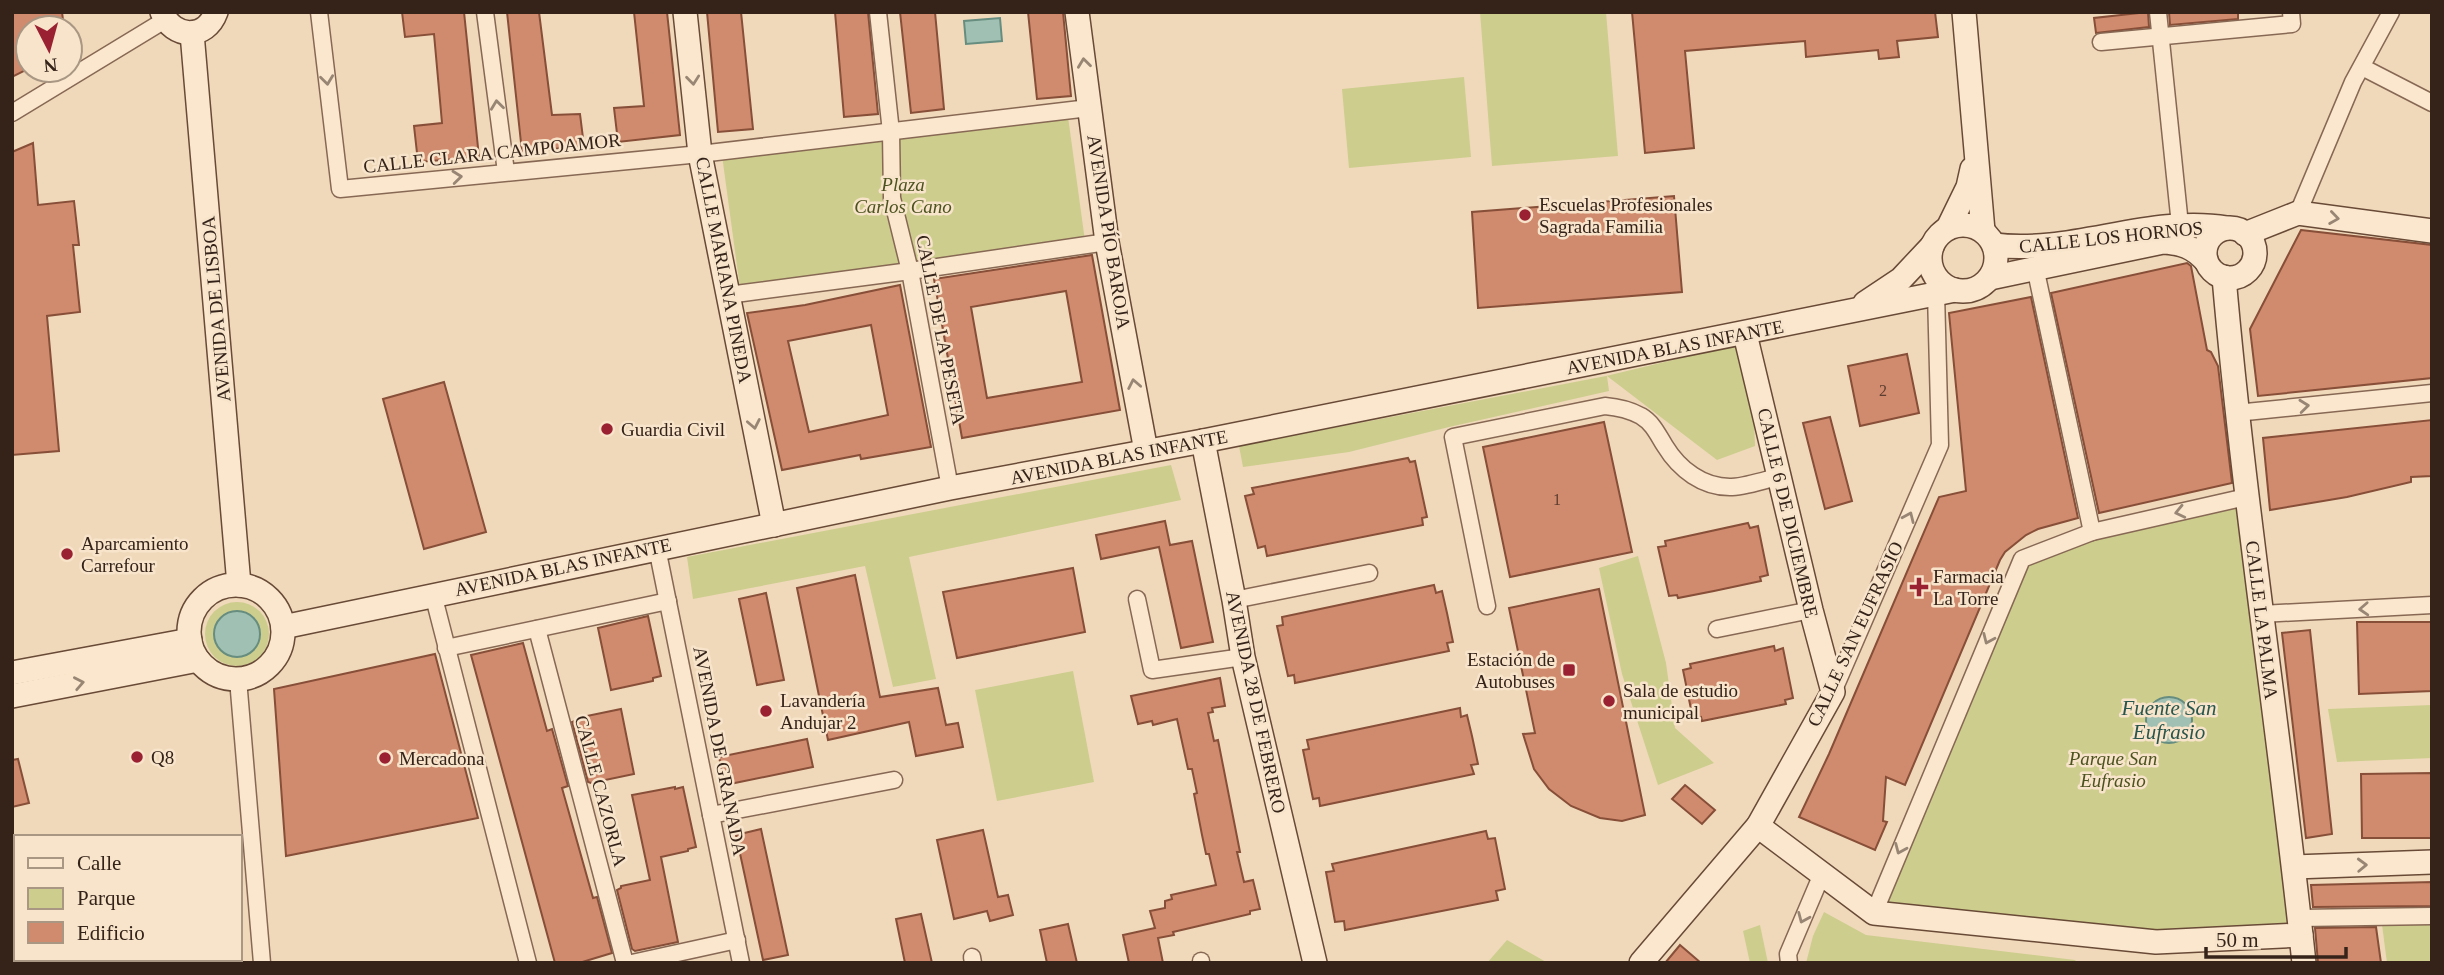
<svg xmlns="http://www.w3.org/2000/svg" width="2444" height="975" font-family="Georgia,serif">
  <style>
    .green { fill: #cdcd8e }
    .water { fill: #9fc0b2; stroke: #668d7f; stroke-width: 2 }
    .building { fill: #d08a6d; stroke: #874e38; stroke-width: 2; fill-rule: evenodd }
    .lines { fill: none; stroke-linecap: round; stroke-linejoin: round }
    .street-casing { stroke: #876854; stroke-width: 19 }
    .secondary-casing { stroke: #684a37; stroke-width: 26 }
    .street { stroke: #fae7cd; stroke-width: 16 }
    .secondary { stroke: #fae7cd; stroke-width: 23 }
    .oneway { stroke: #988574 }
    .poi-dot { fill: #992131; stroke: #f7e4ca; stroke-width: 2.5 }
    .labels { text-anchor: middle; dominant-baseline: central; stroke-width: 5; stroke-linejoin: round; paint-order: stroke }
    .number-label { font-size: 16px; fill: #5c3d2f }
    .street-label { font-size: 19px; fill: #35231a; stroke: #f7e4ca }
    .park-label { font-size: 19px; font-style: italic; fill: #4c521f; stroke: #f7e4ca }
    .poi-label { font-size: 19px; fill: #35231a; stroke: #f7e4ca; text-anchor: start }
    .water-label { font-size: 21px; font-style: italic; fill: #28564d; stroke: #f7e4ca }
  </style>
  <rect width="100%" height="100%" fill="#f0d9ba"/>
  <g class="green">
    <polygon points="1480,12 1606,12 1618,156 1492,166"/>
    <polygon points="1464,77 1471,157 1349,168 1342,89"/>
    <polygon points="1066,102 1085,241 740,288 721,148"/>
    <polygon points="1740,344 1754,417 1755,446 1717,460 1607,376 1609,391 1449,427 1349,452 1243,467 1239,446 1606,376"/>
    <polygon points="1171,465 1181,500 909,557 936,679 893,687 865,566 693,599 687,557"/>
    <polygon points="2246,497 2301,935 2156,942 1874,913 2022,559"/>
    <polygon points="1638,556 1666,663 1675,728 1714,763 1658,785 1622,674 1599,568"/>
    <circle cx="237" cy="634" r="32"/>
    <polygon points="1073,671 1094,782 997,801 975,690"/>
    <polygon points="2432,705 2432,758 2337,762 2328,709"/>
    <polygon points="1824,912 1866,935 2075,960 2078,963 1806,963 1813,936"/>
    <polygon points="2432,916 2432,963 2387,963 2381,917"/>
    <polygon points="1760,925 1768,963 1750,963 1743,931"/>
    <polygon points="1507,940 1548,963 1487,963"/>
  </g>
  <g class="water">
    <polygon points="1000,18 1002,41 966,44 964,21"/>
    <circle cx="237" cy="634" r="23"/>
    <circle cx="2169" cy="720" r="23"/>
  </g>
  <g class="building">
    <polygon points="12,12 62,12 64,28 28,28 28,69 12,77"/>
    <polygon points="402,12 464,12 479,157 418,162 414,126 442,123 434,34 405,37"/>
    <polygon points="507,12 539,12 552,115 580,114 584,146 522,152"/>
    <polygon points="634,12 667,12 680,135 618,142 614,108 644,106"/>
    <polygon points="707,12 741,12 753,129 718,132"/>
    <polygon points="835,12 868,12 878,114 844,117"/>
    <polygon points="900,12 935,12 944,109 911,113"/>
    <polygon points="1028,12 1063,12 1071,96 1037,99"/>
    <polygon points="1632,12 1935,12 1938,37 1897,41 1899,57 1879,59 1878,50 1806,57 1805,41 1685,51 1694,148 1645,153"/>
    <polygon points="2148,12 2149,27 2096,33 2094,18"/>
    <polygon points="2169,12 2238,12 2238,19 2170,25"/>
    <polygon points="33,143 38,205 74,201 79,245 73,245 80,312 47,316 59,451 12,455 12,152"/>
    <polygon points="1674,196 1682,292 1478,308 1472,212"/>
    <polygon points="2301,230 2432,245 2432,378 2258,396 2250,329"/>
    <path d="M1092,255L1120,410L962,438L934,279ZM1066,291L1082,382L987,398L971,307Z"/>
    <polygon points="2187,263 2191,266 2207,350 2211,352 2218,366 2232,483 2099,513 2051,293"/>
    <path d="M900,285L931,447L861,459L860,455L782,470L747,313L805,305ZM871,325L888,415L809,432L788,341Z"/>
    <polygon points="2031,297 2078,518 2038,529 2026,535 2005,552 2000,560 1905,785 1886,777 1883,821 1887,822 1875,850 1799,817 1829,754 1939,497 1966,491 1949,313"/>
    <polygon points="1907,354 1919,413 1860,426 1848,366"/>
    <polygon points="444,382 486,532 424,549 383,399"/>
    <polygon points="1830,417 1852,501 1825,509 1803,423"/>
    <polygon points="2432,420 2432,476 2411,477 2411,482 2347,497 2270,510 2263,438"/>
    <polygon points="1604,422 1632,552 1510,577 1483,447"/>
    <polygon points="1408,458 1410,462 1415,461 1427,517 1422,518 1423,525 1267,556 1265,546 1258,548 1245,496 1254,494 1252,488"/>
    <polygon points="1165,521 1170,545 1192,541 1213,642 1181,648 1159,547 1101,559 1096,535"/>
    <polygon points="1748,523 1750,528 1758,526 1768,575 1760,577 1761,581 1714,591 1678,598 1677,595 1669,596 1658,547 1666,546 1665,541"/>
    <polygon points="1073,568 1085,632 957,658 943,592"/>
    <polygon points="855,575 880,697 938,688 946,725 958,723 963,747 916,756 909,722 828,740 797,588"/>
    <polygon points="1434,585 1436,593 1442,591 1447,613 1453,642 1447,643 1449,651 1295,683 1294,675 1288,676 1277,626 1283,625 1282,617"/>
    <polygon points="1599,589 1645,815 1622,821 1600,818 1571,806 1549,789 1534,769 1523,734 1535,733 1509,608"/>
    <polygon points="766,593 784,680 757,685 739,599"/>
    <polygon points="648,616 661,676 653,678 653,681 611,690 598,628"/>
    <polygon points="2357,622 2432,622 2432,691 2359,694"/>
    <polygon points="2310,630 2332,834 2306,838 2282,633"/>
    <polygon points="523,643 547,731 552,729 568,786 562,788 593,898 597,897 612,953 579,963 555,963 471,655"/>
    <polygon points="1774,646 1775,651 1783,648 1793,698 1785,700 1786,704 1742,713 1702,721 1701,717 1693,719 1683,670 1691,668 1690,664"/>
    <polygon points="435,654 478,818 286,856 274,689"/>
    <polygon points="1220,678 1225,706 1212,708 1213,712 1208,713 1214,741 1218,740 1240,852 1237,852 1244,882 1253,880 1260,909 1250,911 1250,914 1173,932 1174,935 1158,938 1163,963 1129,963 1123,935 1155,928 1150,911 1165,908 1165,901 1172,899 1171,895 1216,885 1209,854 1206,854 1202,835 1194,794 1197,793 1192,769 1188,769 1177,719 1153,725 1152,721 1138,724 1131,696"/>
    <polygon points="1460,708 1461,717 1467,715 1472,736 1478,764 1471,765 1474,774 1320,806 1319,798 1313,799 1303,750 1309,749 1307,740"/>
    <polygon points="621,709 634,774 591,783 588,782 572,722 577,720 577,718"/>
    <polygon points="807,739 813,767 725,785 719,757"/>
    <polygon points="18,759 29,803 12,807 12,760"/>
    <polygon points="2432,773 2432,838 2362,838 2361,774"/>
    <polygon points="1685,785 1715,810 1702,824 1672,799"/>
    <polygon points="675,787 675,789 683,787 696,847 688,849 688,851 661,857 678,942 635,951 632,949 617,890 621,888 621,886 650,880 632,795"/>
    <polygon points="761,829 788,955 763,960 736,835"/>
    <polygon points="983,830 998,897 1008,895 1013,915 990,921 987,911 954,919 937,840"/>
    <polygon points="1486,831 1488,839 1495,838 1505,889 1496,891 1498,900 1345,930 1344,921 1335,922 1326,872 1334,871 1332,864"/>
    <polygon points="2432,882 2432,906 2313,907 2311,885"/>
    <polygon points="921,914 932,963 905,963 896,919"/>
    <polygon points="1068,924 1077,963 1047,963 1040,930"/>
    <polygon points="2376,927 2381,963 2318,963 2315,928"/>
    <polygon points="1680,945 1701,963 1665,963"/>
  </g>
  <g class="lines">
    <g class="street-casing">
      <g id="street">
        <polyline points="319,12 340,189 700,154 1089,108"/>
        <polyline points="485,12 506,172"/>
        <polyline points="878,12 891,132 892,198 910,271 950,488"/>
        <polyline points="2158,12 2180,225"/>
        <polyline points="2101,42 2292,24 2291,12"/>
        <polyline points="2362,67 2432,103"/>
        <polyline points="12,113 165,20"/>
        <polyline points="2298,213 2353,82 2391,12"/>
        <polyline points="2035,267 2092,532"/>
        <polyline points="728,295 910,271 1107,242"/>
        <polyline points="2236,413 2432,393"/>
        <polyline points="657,548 741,963"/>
        <polyline points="433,594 528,963"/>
        <polyline points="1137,599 1152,670 1243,657"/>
        <polyline points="1234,600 1369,573"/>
        <path d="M1487,606L1453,437L1605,406C1617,407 1630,410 1641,416C1653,423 1658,435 1665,446C1679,469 1703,488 1732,487C1748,486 1765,480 1780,476"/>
        <polyline points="2261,614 2432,605"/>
        <polyline points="537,629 625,963"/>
        <polyline points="1717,629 1811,610"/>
        <polyline points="446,648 668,601"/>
        <polyline points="238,679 262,963"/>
        <polyline points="1833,692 1940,445 1936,293"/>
        <polyline points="711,815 894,780"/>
        <polyline points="1874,913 2022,559 2092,532 2246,497"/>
        <polyline points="2300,918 2432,916"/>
        <polyline points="972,957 973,963"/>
        <polyline points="1201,961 1201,963"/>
        <polyline points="632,963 737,940"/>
        <polyline points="1789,963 1788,954 1822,874"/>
      </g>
    </g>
    <g class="secondary-casing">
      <g id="secondary">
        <path d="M162,12C173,39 206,40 216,12"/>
        <polyline points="685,12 700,154 774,525"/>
        <polyline points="1077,12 1107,242 1146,451"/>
        <polyline points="1964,12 1983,231"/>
        <polyline points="192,33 239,585"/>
        <circle cx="1963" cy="258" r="33"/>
        <polyline points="1948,228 1968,187 1972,169"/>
        <circle cx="2230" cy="253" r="25"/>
        <polyline points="2245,234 2298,213 2432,231"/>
        <path d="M1994,245C2072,255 2149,215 2227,228"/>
        <path d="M2224,277C2244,507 2280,734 2304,963"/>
        <path d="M1990,278L2163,242C2182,243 2193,247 2206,261"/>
        <polyline points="1865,303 1901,279 1932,246"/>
        <polyline points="1203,441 1234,600 1243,657 1315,963"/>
        <circle cx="236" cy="632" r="47"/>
        <polyline points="283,627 950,488 1203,441 1955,290"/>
        <polyline points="12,673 190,640"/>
        <polyline points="12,696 198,660"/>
        <polyline points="1758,826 1874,913 2156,942 2301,935"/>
        <polyline points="2294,867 2432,862"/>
        <polyline points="1641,963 1758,826 1833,692 1811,610 1745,334"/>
      </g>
    </g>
    <use href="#street" class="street"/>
    <use href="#secondary" class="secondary"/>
  </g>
  <defs><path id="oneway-chevron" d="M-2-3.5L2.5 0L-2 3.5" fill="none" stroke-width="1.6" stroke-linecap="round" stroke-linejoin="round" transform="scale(1.75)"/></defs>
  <g class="oneway">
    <use href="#oneway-chevron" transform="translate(1084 63) rotate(-97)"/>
    <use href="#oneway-chevron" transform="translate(327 80) rotate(83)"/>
    <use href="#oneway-chevron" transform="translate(693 80) rotate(84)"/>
    <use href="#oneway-chevron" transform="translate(497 105) rotate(-97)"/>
    <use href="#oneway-chevron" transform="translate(457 177) rotate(-6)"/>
    <use href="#oneway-chevron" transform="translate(2334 218) rotate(8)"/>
    <use href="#oneway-chevron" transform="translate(1134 384) rotate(-101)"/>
    <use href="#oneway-chevron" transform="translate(2304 406) rotate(-6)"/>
    <use href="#oneway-chevron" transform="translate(754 424) rotate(79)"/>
    <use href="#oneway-chevron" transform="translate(2180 512) rotate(167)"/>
    <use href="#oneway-chevron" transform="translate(1909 517) rotate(-66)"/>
    <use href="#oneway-chevron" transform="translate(2364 609) rotate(177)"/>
    <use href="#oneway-chevron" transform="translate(1988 639) rotate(114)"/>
    <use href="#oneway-chevron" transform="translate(79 683) rotate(-11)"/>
    <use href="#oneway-chevron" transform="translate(1900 849) rotate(113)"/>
    <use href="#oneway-chevron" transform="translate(2362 865) rotate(-2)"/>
    <use href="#oneway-chevron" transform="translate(1803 918) rotate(113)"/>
  </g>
  <g class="poi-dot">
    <circle cx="1525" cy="215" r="7"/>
    <circle cx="607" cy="429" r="7"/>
    <circle cx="67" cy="554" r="7"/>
    <path d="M1915.5 576.5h7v7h7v7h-7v7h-7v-7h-7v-7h7z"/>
    <rect x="1562" y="663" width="14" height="14" rx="3.5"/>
    <circle cx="1609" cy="701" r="7"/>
    <circle cx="766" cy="711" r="7"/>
    <circle cx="137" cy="757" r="7"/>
    <circle cx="385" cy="758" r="7"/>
  </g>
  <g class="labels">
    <g class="number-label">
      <text x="1883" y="390">2</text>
      <text x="1557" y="499">1</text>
    </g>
    <g class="street-label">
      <text transform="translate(492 153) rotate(-6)">CALLE CLARA CAMPOAMOR</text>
      <text transform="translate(1109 232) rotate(81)">AVENIDA PÍO BAROJA</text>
      <text transform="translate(2111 237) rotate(-6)">CALLE LOS HORNOS</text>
      <text transform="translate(724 270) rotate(79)">CALLE MARIANA PINEDA</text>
      <text transform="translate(216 309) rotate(-95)">AVENIDA DE LISBOA</text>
      <text transform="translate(941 330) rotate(79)">CALLE DE LA PESETA</text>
      <text transform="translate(1675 347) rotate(-11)">AVENIDA BLAS INFANTE</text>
      <text transform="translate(1119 457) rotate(-11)">AVENIDA BLAS INFANTE</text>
      <text transform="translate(1788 513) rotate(77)">CALLE 6 DE DICIEMBRE</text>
      <text transform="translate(563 567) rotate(-12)">AVENIDA BLAS INFANTE</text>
      <text transform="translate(2262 620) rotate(83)">CALLE LA PALMA</text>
      <text transform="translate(1855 634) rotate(-65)">CALLE SAN EUFRASIO</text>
      <text transform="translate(1256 702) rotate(78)">AVENIDA 28 DE FEBRERO</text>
      <text transform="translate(720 751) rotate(79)">AVENIDA DE GRANADA</text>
      <text transform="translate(601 791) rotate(75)">CALLE CAZORLA</text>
    </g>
    <g class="park-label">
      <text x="903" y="184">Plaza<tspan x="903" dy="22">Carlos Cano</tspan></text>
      <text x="2113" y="758">Parque San<tspan x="2113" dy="22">Eufrasio</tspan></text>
    </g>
    <g class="poi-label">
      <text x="1539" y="204">Escuelas Profesionales<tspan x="1539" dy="22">Sagrada Familia</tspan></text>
      <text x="621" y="429">Guardia Civil</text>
      <text x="81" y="543">Aparcamiento<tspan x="81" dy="22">Carrefour</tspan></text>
      <text x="1933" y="576">Farmacia<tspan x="1933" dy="22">La Torre</tspan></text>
      <text x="1555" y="659" text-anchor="end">Estación de<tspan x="1555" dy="22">Autobuses</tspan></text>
      <text x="1623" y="690">Sala de estudio<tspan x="1623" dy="22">municipal</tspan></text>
      <text x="780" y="700">Lavandería<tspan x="780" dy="22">Andujar 2</tspan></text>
      <text x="151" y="757">Q8</text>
      <text x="399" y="758">Mercadona</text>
    </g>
    <g class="water-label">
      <text x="2169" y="708">Fuente San<tspan x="2169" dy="24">Eufrasio</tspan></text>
    </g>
  </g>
  <rect width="2444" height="975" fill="none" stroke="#35231a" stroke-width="28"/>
  <rect x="14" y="835" width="228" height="126" fill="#f7e4ca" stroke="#a99784" stroke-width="2"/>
  <rect x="28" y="858" width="35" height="10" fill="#fae7cd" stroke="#a99784" stroke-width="2"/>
  <text x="77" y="870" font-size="21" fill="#35231a">Calle</text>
  <rect x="28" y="888" width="35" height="21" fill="#cdcd8e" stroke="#a99784" stroke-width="2"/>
  <text x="77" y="905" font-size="21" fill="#35231a">Parque</text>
  <rect x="28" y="922" width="35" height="21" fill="#d08a6d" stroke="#a99784" stroke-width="2"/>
  <text x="77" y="940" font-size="21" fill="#35231a">Edificio</text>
  <g transform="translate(49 49) rotate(174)"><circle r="33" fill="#f7e4ca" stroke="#a99784" stroke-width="2"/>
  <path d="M0-5L12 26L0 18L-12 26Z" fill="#992131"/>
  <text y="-10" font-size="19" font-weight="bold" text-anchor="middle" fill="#35231a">N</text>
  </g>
  <path d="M2206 947v10h140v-10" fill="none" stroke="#35231a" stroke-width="3.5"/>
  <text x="2216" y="947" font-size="21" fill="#35231a" stroke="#f7e4ca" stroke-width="5" paint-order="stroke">50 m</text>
</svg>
